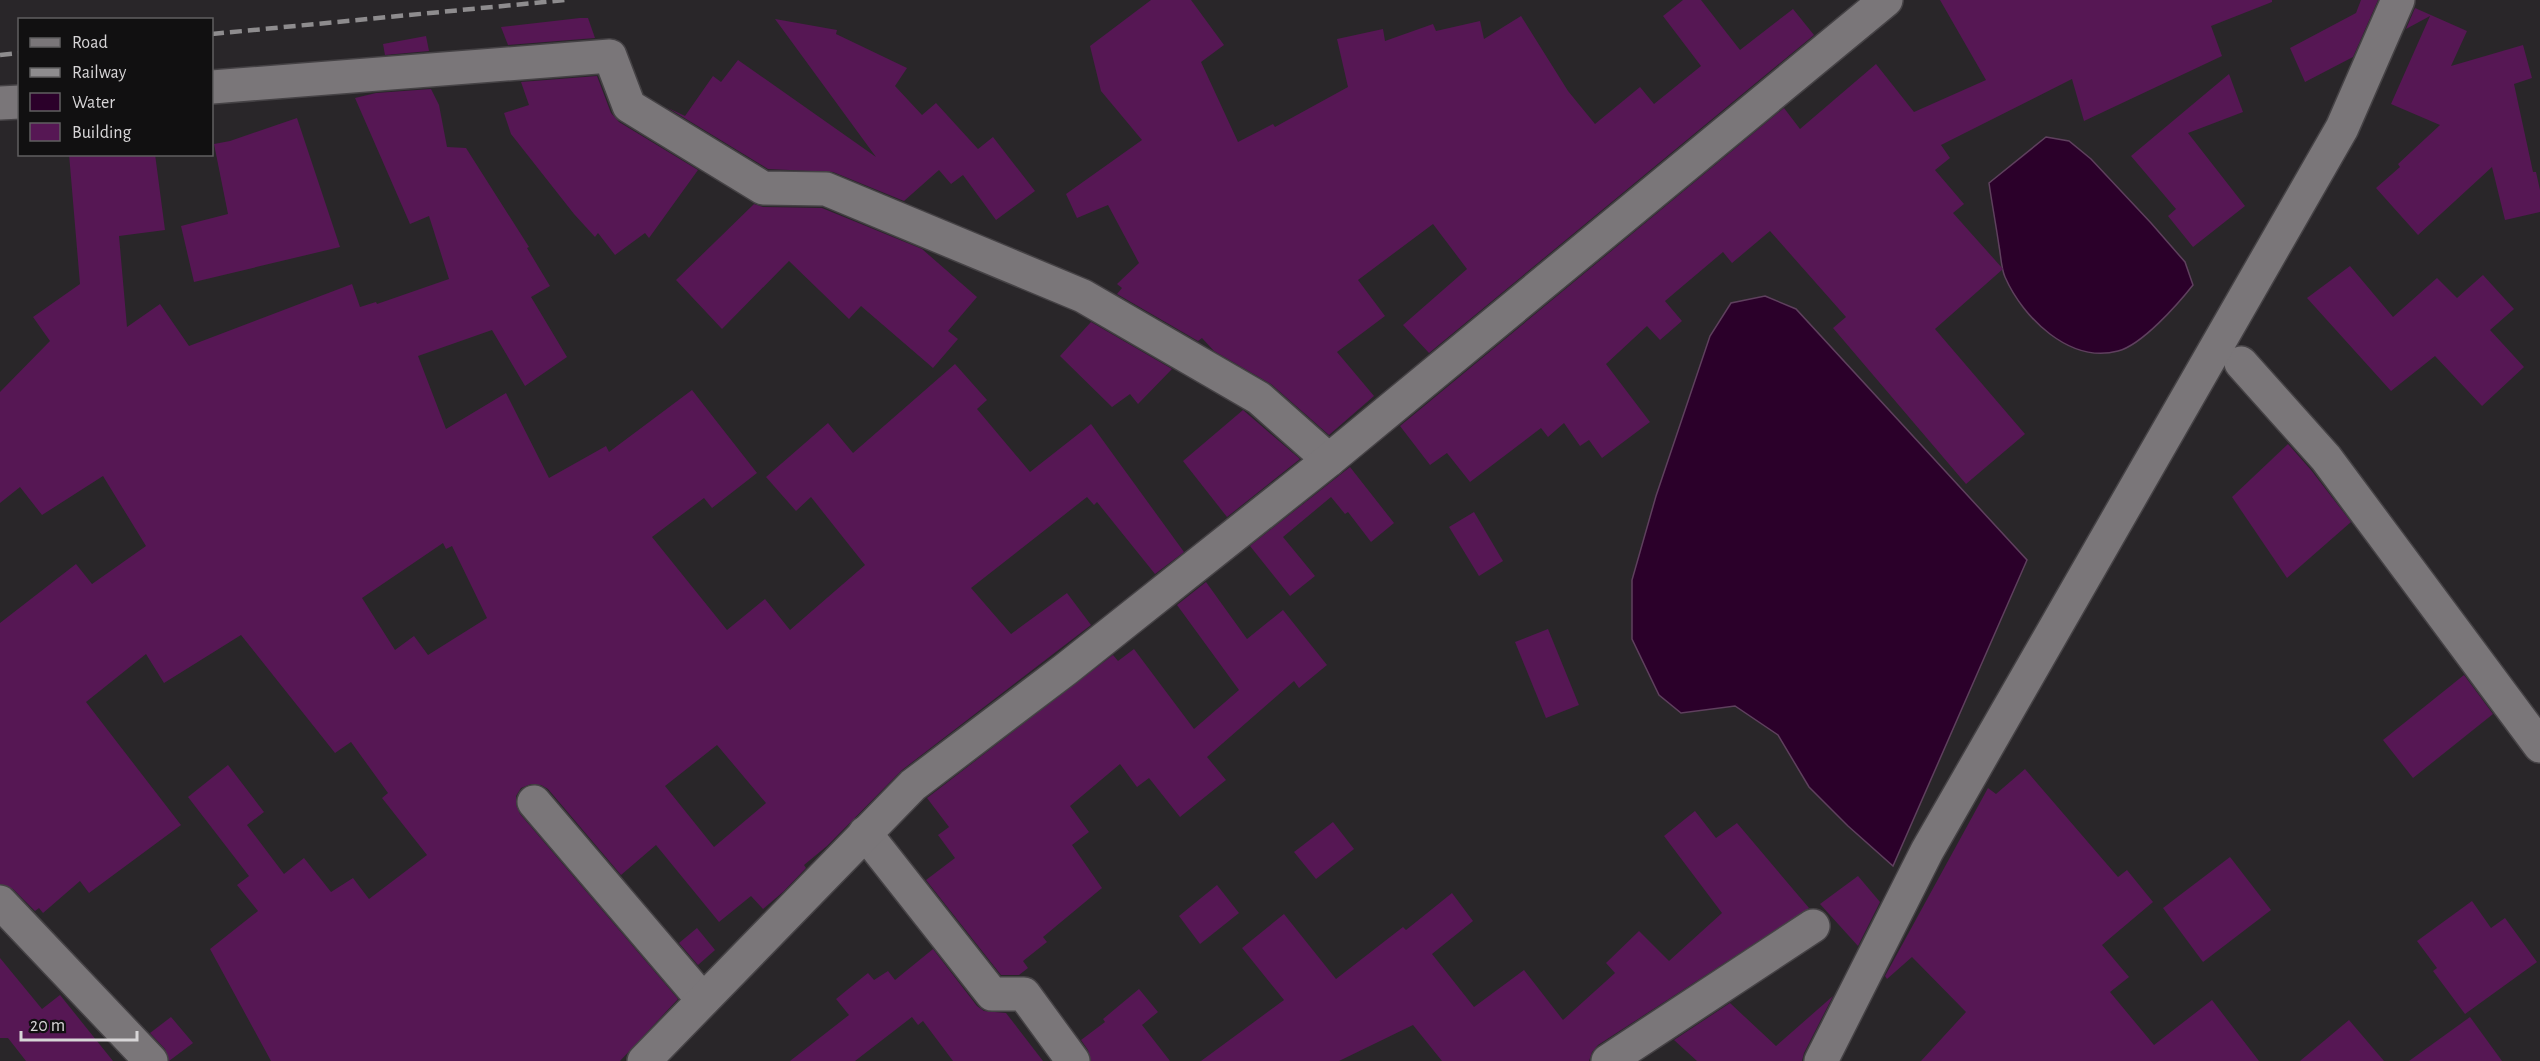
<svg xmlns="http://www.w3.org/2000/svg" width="2540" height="1061" font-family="'Alegreya Sans',sans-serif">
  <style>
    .water { fill: #2b002a; stroke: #5f405e; stroke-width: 1.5 }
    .building { fill: #561754; fill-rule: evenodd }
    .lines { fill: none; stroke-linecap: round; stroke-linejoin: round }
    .minor-casing { stroke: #454245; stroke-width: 36 }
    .minor { stroke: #7a7679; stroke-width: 33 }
    .rail { stroke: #8e8c8e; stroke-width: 4.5; stroke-dasharray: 12 6; stroke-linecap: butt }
  </style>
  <rect width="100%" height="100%" fill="#292629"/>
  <g class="water">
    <path d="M2046,137L2069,141L2091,159L2151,223L2185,262L2193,285C2178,304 2142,345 2118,351C2070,364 2023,318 2005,277C2001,268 2001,256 1999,246C1996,225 1992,204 1989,183Z"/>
    <polygon points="1765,296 1796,309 2027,560 1893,866 1848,826 1809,787 1778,735 1735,706 1681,713 1659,695 1632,639 1632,580 1656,496 1710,336 1731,303"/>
  </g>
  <g class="building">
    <polygon points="1151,0 1191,0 1224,45 1201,62 1238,142 1273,124 1275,127 1348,87 1337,39 1383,29 1385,41 1433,24 1436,31 1480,21 1484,39 1521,16 1568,91 1595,124 1640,87 1654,104 1701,66 1663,16 1683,0 1701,0 1740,50 1793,9 1814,35 1429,353 1403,325 1467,269 1433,224 1358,280 1385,316 1337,352 1374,396 1329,435 1271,384 1214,351 1202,338 1198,341 1117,294 1122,288 1117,284 1139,263 1108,205 1077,218 1066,194 1142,140 1101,91 1090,46"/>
    <polygon points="1940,0 2272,0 2272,2 2211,26 2222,56 2084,121 2072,79 1941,145 1950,158 1935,170 1964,204 1953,213 2003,269 1935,329 2025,434 1966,484 1833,328 1846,317 1770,231 1732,263 1723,252 1665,301 1682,321 1660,340 1647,326 1606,364 1650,422 1602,458 1589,440 1580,446 1564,423 1548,437 1541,428 1470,482 1447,453 1430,465 1400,426 1784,108 1800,129 1876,64 1914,112 1986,80"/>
    <polygon points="2361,0 2378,0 2353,57 2305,82 2290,48 2356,13"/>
    <polygon points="2415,8 2467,31 2451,66 2523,45 2532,78 2514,84 2533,172 2536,172 2540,190 2540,212 2505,220 2492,167 2418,235 2376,188 2400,167 2398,164 2440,125 2391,104 2430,16 2406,29"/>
    <polygon points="580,18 588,18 595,38 508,45 501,27"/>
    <polygon points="775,19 837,30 836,34 907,68 895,86 922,115 936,103 978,149 993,137 1035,191 996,220 963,175 951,184 939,170 904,201 833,172 768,169 668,108 685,116 713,76 721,82 738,60 876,157"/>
    <polygon points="426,36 429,51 385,55 383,44"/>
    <polygon points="2229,74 2243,112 2188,133 2245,206 2193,247 2168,216 2176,209 2131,156"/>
    <polygon points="597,76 611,113 619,122 698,170 649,238 645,233 615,255 598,233 595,237 574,214 511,134 504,113 529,105 521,82"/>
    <path d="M431,89L439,105L447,147L466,148L529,247L527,248L550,286L531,297L567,357L525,386L492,330L418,356L446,429L506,393L549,478L606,446L609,452L692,390L757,473L712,508L704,498L652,537L727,630L765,599L790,630L865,565L811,497L796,511L766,477L828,423L853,453L955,364L987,400L977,409L1030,472L1091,424L1184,552L1155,574L1097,502L1094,505L1087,497L971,588L1011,634L1067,593L1091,625L902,770L827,846L804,865L806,868L783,892L763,909L751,896L719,922L656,845L621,875L548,789L541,785L531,784L521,788L516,796V805L520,814L678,999L620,1061H271L210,949L258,911L237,885L249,876L188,797L228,765L264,812L247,825L284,874L304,858L331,892L353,878L369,899L427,855L382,798L388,793L351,742L335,753L241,635L164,683L146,654L86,702L181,825L89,893L80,881L43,913L39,908L35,911L13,889L0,884V623L76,564L92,584L146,546L103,476L42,515L20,487L0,503V392L50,341L33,317L80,284L69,154H155L165,230L119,236L127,327L160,304L189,346L352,284L360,307L376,302L377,304L449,279L429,216L410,224L355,98L376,93ZM443,543L446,549L452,546L487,618L428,655L414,636L395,650L362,598ZM717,745L766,803L714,847L665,786Z"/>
    <polygon points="297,118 340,247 194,282 181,226 228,214 214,144 230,141"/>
    <polygon points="754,204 763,207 822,208 922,249 977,297 948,331 958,339 933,368 861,306 849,319 789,261 722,329 676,280"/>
    <polygon points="2350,266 2393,317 2437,278 2457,298 2483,275 2514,309 2490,330 2524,367 2482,406 2435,356 2391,391 2307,298"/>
    <polygon points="1091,322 1172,369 1138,404 1130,394 1112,407 1060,356"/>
    <polygon points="1243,410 1300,459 1227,517 1183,461"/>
    <polygon points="2288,444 2311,470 2351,522 2287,578 2232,497"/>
    <polygon points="1350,467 1394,523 1371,542 1348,512 1345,514 1331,497 1283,537 1315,576 1290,596 1250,546"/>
    <polygon points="1474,512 1503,561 1479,576 1449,527"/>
    <polygon points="1206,582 1247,639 1283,610 1327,665 1299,688 1294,681 1207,757 1226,780 1180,817 1149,778 1137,787 1120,764 1070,806 1089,832 1072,845 1102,888 1043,937 1047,942 1023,961 1028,968 1019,975 1001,975 926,880 955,858 938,835 949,827 927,798 1113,655 1118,661 1134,649 1194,729 1239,690 1177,605"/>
    <polygon points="1548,629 1579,705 1546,718 1515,642"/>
    <polygon points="2464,675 2493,714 2413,778 2383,740"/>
    <polygon points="2025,769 2118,877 2127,870 2153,902 2102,945 2129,977 2110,992 2154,1045 2212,1000 2259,1061 1921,1061 1966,1012 1912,957 1887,979 1885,976 1988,788 1996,794"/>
    <polygon points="1695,811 1716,838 1737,823 1809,908 1598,1045 1592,1052 1589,1061 1442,1061 1413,1025 1339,1061 1201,1061 1284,1000 1242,948 1284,914 1336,979 1403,927 1406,930 1452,893 1473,921 1432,954 1474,1007 1524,970 1563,1020 1615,973 1606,963 1639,931 1669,961 1722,913 1664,836"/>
    <polygon points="1333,822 1354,849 1316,879 1294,852"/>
    <polygon points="2230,857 2271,910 2203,962 2163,908"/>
    <polygon points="1858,876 1880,902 1858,946 1820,904"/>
    <polygon points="1217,885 1239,913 1200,944 1179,916"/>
    <polygon points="2472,901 2491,928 2505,918 2537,962 2465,1014 2433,971 2437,968 2417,941"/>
    <polygon points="697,928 715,950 698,965 679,943"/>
    <polygon points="933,949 977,1006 984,1011 1006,1013 1043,1061 953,1061 923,1021 918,1025 912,1017 855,1061 790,1061 849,1015 836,999 868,973 874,980 888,971 895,980"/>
    <polygon points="0,958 42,1009 60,995 113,1061 26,1061 8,1038 0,1038"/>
    <polygon points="1139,989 1158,1012 1142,1025 1170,1061 1091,1061 1088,1050 1081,1040 1105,1022 1103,1019"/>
    <polygon points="1833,996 1804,1053 1802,1061 1697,1061 1674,1040 1730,1003 1776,1046"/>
    <polygon points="171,1017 193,1043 169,1061 165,1049 150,1033"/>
    <polygon points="2470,1017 2502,1061 2409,1061"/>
    <polygon points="2349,1020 2384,1061 2300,1061"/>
  </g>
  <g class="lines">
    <g class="minor-casing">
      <g id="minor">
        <polyline points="212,87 610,56 629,106 763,188 826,189 1083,296 1259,398 1329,460"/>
        <polyline points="0,103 20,102"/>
        <polyline points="2241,363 2326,458 2540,746"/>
        <polyline points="534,802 703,1000"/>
        <polyline points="865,833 992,994 1024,994 1073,1061"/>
        <polyline points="0,902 151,1061"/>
        <polyline points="644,1061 913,785 1066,669 1329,460 1886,0"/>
        <polyline points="1608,1061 1813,926"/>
        <polyline points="1821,1061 1927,851 2342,128 2398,0"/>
      </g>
    </g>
    <use href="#minor" class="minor"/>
    <g class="rail">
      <polyline points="212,34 565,0"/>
      <polyline points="0,55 20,53"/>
    </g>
  </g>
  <rect x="18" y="18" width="195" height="138" fill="#111011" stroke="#605f60" stroke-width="1.5"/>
  <rect x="30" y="38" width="30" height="9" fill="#7a7679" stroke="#605f60" stroke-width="1.5"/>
  <text x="72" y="48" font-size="18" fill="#d7d5d7">Road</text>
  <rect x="30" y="68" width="30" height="9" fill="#8e8c8e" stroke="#605f60" stroke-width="1.5"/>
  <text x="72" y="78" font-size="18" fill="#d7d5d7">Railway</text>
  <rect x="30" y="93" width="30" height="18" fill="#2b002a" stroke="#605f60" stroke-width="1.5"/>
  <text x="72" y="108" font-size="18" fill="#d7d5d7">Water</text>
  <rect x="30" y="123" width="30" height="18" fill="#561754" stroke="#605f60" stroke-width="1.5"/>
  <text x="72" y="138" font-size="18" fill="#d7d5d7">Building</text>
  <path d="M21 1031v9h116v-9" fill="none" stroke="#d7d5d7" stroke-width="3"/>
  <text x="30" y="1031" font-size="18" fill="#d7d5d7" stroke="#111011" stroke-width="4.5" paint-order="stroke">20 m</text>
</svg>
